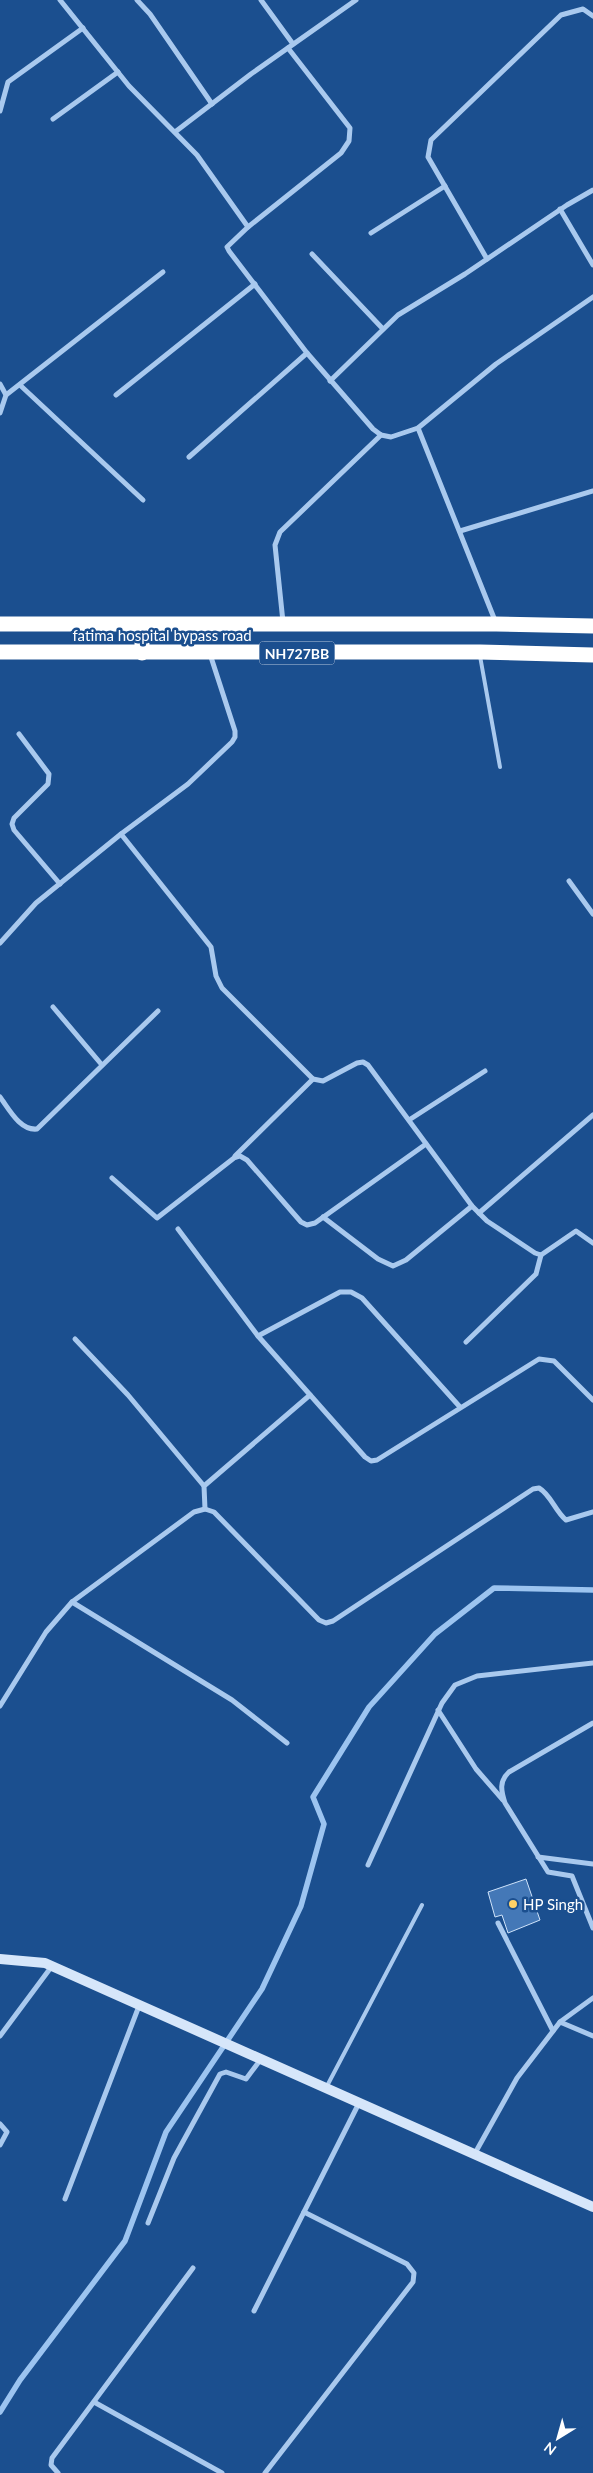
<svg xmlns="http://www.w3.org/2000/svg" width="593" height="2473" font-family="Lato,sans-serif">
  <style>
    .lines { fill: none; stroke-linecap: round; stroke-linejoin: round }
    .stream { stroke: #9cc4f0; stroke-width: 5.5 }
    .building { fill: #4478b7; stroke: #cfe3fa }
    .lane { stroke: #a9c9ee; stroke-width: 4 }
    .street { stroke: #a9c9ee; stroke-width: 5 }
    .secondary { stroke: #d6e6fa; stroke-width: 10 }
    .highway { stroke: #fff; stroke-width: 15 }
    .poi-dot { fill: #ffd166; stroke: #1b4f8f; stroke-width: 2 }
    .labels { text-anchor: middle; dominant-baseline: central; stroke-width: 5; stroke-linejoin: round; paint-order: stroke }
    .shield { fill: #1b4f8f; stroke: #bbcadd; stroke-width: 1 }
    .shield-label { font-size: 14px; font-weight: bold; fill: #fff }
    .street-label { font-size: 15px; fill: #fff; stroke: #1b4f8f }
    .poi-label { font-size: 15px; fill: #fff; stroke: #1b4f8f; text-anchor: start }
  </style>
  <rect width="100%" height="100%" fill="#1b4f8f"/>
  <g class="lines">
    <polyline class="stream" points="0,2412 20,2380 125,2241 166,2132 262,1989 301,1906 324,1824 313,1797 369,1707 435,1634 494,1588 593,1590"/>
  </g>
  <polygon class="building" points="526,1879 540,1920 508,1933 502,1915 495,1917 488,1892"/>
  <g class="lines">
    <g class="lane">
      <polyline points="480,656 500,767"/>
      <polyline points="327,2086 422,1905"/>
    </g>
    <g class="street">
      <polyline points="60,0 129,86 197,155 248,227 227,247 229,251 307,353 373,429 381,435 391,437 418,428 496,364 593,297"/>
      <polyline points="137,0 150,14 212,104"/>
      <polyline points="261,0 293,44"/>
      <polyline points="0,111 8,82 83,28"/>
      <polyline points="53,119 118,72"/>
      <polyline points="175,132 251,74 356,0"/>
      <polyline points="560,209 593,265"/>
      <polyline points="248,227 341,153 349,141 350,128 288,48"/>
      <polyline points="371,233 445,186"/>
      <polyline points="312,254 383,329"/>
      <polyline points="487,259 428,157 431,140 561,15 583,9 593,16"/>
      <polyline points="330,381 398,315 465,274 567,205 593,190"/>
      <polyline points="0,384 6,395 0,413"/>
      <polyline points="21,386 143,500"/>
      <polyline points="6,395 163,272"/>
      <polyline points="116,395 255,284"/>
      <polyline points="418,428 496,623"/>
      <polyline points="189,457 307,353"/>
      <polyline points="460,531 593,491"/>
      <polyline points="283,622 275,545 280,532 381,435"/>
      <polyline points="19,734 49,774 48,784 14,818 12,824 14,830 60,884"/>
      <polyline points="121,834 211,947 216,976 222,988 313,1079 323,1081 357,1063 363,1062 368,1065 472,1206 487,1221 535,1253 541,1255 576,1231 593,1243"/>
      <polyline points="569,881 593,914"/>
      <polyline points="0,943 36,903 121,834 188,784 232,742 235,737 235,731 210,654"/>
      <polyline points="53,1007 102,1065"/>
      <path d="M0,1097C9,1109 20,1131 37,1129L158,1011"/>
      <polyline points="409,1120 485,1071"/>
      <polyline points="235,1156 313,1079"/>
      <polyline points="112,1178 157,1218 234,1158 240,1156 247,1160 301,1222 307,1225 315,1223 426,1144"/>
      <polyline points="479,1213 593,1115"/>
      <polyline points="323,1217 378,1259 393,1266 406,1260 472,1206"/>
      <polyline points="178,1229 258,1336 365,1457 371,1461 377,1460 539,1359 554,1361 593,1400"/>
      <polyline points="258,1336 340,1292 351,1292 362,1298 460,1407"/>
      <polyline points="75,1339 128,1395 204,1486"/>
      <polyline points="466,1342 536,1274 541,1255"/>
      <polyline points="205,1509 204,1486 310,1395"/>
      <polyline points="72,1602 232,1700 287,1743"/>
      <path d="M0,1706L46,1632L72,1602L194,1512L205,1509L214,1512L319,1620L326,1623L333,1621L533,1489L539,1488C551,1495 555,1511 566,1520L593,1512"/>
      <polyline points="438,1710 476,1769 503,1800"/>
      <path d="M593,1723L509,1772C499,1781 501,1791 505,1803L548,1872L572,1876L593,1928"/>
      <polyline points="538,1857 593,1864"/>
      <polyline points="368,1865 442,1703 455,1685 477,1676 593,1663"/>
      <polyline points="498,1923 553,2031"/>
      <polyline points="560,2022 593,1998"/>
      <polyline points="0,2036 52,1966"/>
      <polyline points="0,2124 7,2132 0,2145"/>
      <polyline points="474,2155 517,2078 560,2022 593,2036"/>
      <polyline points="65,2199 139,2006"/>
      <polyline points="148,2223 174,2158 220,2074 226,2072 246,2079 261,2059"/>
      <polyline points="254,2311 359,2103"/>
      <polyline points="94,2402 222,2473"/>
      <polyline points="58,2473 51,2465 52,2458 193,2268"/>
      <polyline points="265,2473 413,2282 414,2273 407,2264 304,2212"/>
    </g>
    <polyline class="secondary" points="0,1959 45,1963 593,2207"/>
    <g class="highway">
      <polyline points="0,624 496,624 593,626"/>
      <polyline points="0,652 480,652 593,655"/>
      <polyline points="142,653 142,625"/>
    </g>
  </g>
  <circle class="poi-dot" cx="513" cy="1904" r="5"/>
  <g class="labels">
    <rect class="shield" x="259.5" y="641.5" width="75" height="23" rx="4"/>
    <g class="shield-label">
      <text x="297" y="653">NH727BB</text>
    </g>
    <g class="street-label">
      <text x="162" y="635">fatima hospital bypass road</text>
    </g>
    <g class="poi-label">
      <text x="523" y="1904">HP Singh</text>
    </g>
  </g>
  <g transform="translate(558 2438) rotate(217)" stroke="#1b4f8f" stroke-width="4" paint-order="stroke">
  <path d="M0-4L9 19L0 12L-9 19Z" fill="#ffffff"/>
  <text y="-8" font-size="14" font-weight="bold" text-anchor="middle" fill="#ffffff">N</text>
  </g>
</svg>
